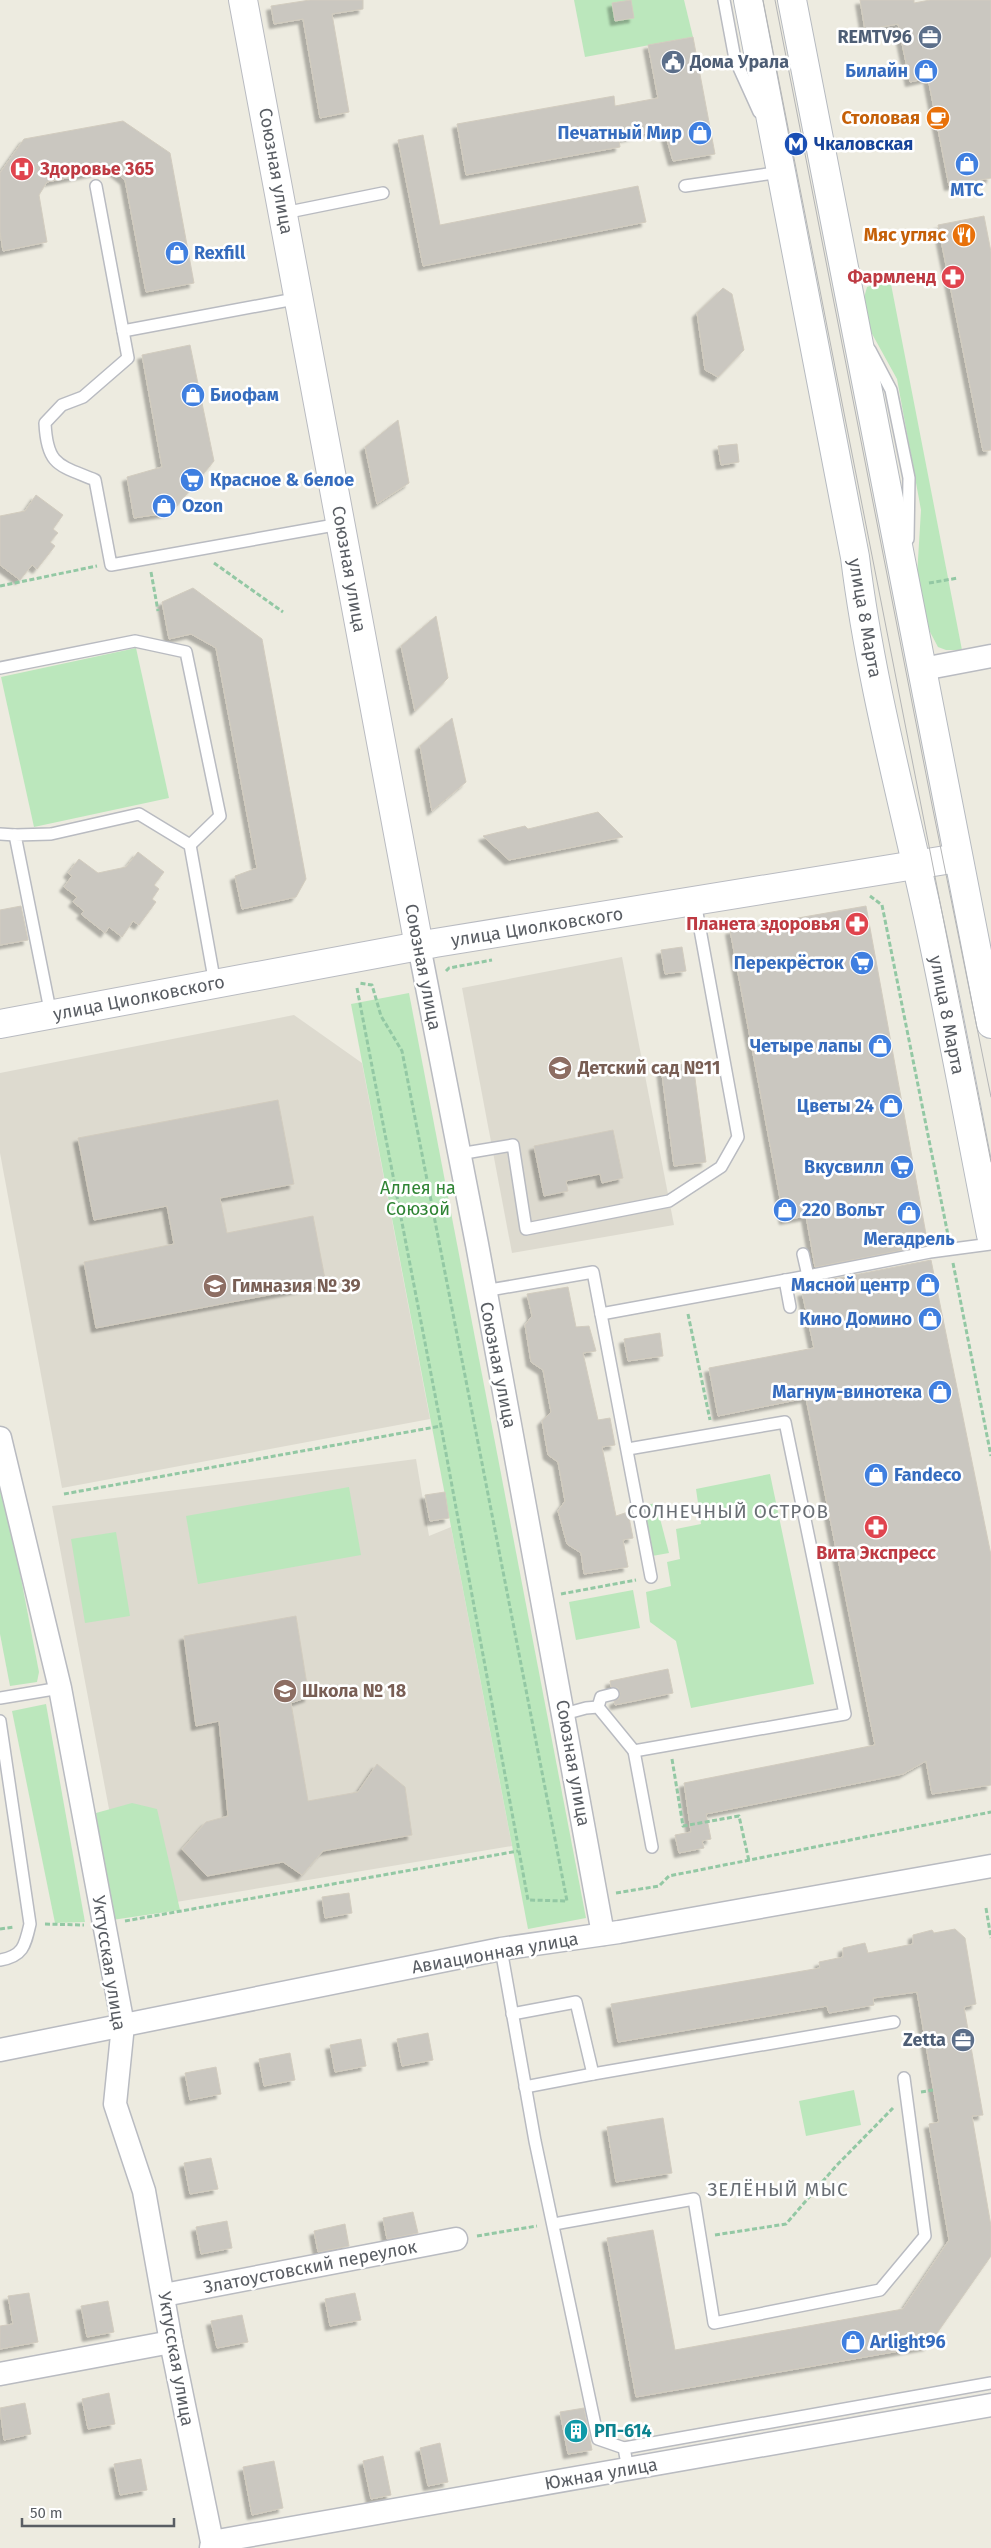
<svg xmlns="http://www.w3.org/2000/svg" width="991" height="2548" font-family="'Fira Sans',sans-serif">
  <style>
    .education { fill: #dddacf }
    .green { fill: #bbe7bc }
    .building { fill: #cac7c0; stroke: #d2ccbf; filter: url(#shadow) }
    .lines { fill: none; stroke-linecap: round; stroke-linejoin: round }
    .service-casing { stroke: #b9bbc1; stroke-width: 14 }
    .minor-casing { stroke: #b9bbc1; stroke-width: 25 }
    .tertiary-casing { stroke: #b9bbc1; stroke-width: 30 }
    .secondary-casing { stroke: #b6bac0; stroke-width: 30 }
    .path { stroke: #93c8a4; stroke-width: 3; stroke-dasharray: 5 2.5; stroke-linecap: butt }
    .service { stroke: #fff; stroke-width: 11 }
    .minor { stroke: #fff; stroke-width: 22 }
    .tertiary { stroke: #fff; stroke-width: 28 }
    .secondary { stroke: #fff; stroke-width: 28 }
    .tram { stroke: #b4b5b6; stroke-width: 1 }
    .labels { text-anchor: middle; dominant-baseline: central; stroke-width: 5; stroke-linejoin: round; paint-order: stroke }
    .service-label { font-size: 18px; font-weight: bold; fill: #4e5e75; stroke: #fff; text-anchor: end }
    .shop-label { font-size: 18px; font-weight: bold; fill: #366cbe; stroke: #fff; text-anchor: end }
    .food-label { font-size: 18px; font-weight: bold; fill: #c56008; stroke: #fff; text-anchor: end }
    .transit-label { font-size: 18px; font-weight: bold; fill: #164399; stroke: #fff; text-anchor: start }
    .health-label { font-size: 18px; font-weight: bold; fill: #be3a42; stroke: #fff; text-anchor: end }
    .street-label { font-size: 18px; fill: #595d63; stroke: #fff }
    .education-label { font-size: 18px; font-weight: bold; fill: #785e54; stroke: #fff; text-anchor: start }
    .park-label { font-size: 18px; fill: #2f8434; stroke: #fff }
    .culture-label { font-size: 18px; font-weight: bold; fill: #0d838f; stroke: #fff; text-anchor: start }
    .neighbourhood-label { font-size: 19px; letter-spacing: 1px; fill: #6a6f75; stroke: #fff }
  </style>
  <defs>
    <filter id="shadow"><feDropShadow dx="-4.5" dy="4.5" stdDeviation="1" flood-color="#0004"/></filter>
  </defs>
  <rect width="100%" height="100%" fill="#edebe0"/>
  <g class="education">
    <polygon points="622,957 674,1225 512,1253 462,988"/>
    <polygon points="294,1015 362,1063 430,1419 62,1488 0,1153 0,1073"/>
    <polygon points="416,1459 429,1536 451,1527 512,1846 128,1910 52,1506"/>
  </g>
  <g class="green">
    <polygon points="574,0 684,0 693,37 585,57"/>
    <polygon points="890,279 962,650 946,650 938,647 929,630 917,576 921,510 897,379 860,312 867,287"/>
    <polygon points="136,648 169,798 34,827 1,677"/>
    <polygon points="409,993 586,1918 528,1929 351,1004"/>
    <polygon points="0,1469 39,1672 37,1682 10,1686 0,1634"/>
    <polygon points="770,1474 814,1684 691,1708 676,1641 650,1622 646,1592 671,1586 667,1562 680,1559 676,1529 701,1524 696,1489"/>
    <polygon points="349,1487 361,1555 198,1584 186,1516"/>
    <polygon points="656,1503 669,1553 652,1556 642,1506"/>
    <polygon points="116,1532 130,1616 85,1623 71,1539"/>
    <polygon points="633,1590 640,1628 576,1640 569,1602"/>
    <polygon points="46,1704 85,1922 55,1923 12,1711"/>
    <polygon points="132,1803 157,1809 180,1910 112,1920 96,1813"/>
    <polygon points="854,2090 861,2125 806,2136 799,2101"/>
  </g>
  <g class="building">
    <polygon points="310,0 363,0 363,9 332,14 349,112 320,118 303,19 274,24 271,6"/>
    <polygon points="631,0 634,18 615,21 612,3"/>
    <polygon points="860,0 914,0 914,3 930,0 991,0 991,178 949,186 928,78 910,82 898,24 865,30"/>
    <polygon points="693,37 715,154 673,161 664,129 619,139 620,147 466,175 457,124 614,96 615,106 658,98 648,45"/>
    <polygon points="123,121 170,153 194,283 146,292 125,180 111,169 47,182 39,195 47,242 3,251 0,232 0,173 24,139"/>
    <polygon points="423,135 440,225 638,186 646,222 423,266 398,140"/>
    <polygon points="984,216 991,252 991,450 983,451 938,225"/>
    <polygon points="723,288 732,294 744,350 718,377 705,370 697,313"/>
    <polygon points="190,345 214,461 172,512 134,518 127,477 162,467 142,355"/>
    <polygon points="398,420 409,483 377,504 365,447"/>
    <polygon points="737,444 739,462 721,465 718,446"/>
    <polygon points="36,495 63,515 53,529 58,533 50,542 55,546 37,569 32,565 20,580 0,565 0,516 25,511"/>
    <polygon points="193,588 262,639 306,879 296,897 242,909 235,876 257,868 216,648 191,634 169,639 162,602"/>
    <polygon points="436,616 448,678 415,711 401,646"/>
    <polygon points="452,718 466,782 432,811 420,746"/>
    <polygon points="598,812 623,837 509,860 483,836 525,826 528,829"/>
    <polygon points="138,852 164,872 154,885 159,889 152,899 156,902 139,925 133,921 122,937 109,927 105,933 81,914 84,911 73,902 77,897 64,887 72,876 68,873 79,859 98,873 126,867"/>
    <polygon points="21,906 28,940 0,945 0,910"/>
    <polygon points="866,906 928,1245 815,1267 806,1216 784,1220 730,930"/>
    <polygon points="682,947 686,971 665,974 661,950"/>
    <polygon points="693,1063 706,1162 674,1166 661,1067"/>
    <polygon points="278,1100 294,1184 220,1198 227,1233 313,1216 326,1284 96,1328 84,1262 174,1244 167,1206 94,1220 78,1138"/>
    <polygon points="613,1130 623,1178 602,1183 600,1174 566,1181 568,1191 544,1196 534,1146"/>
    <polygon points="931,1260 991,1555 991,1785 932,1794 926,1761 903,1774 706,1814 711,1839 702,1841 704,1848 679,1853 675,1835 691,1832 684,1783 875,1745 806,1398 718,1416 709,1368 814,1348 802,1292 819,1289 818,1282"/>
    <polygon points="568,1287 576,1327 589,1326 596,1351 583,1353 598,1420 610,1418 615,1445 602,1447 616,1516 628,1512 633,1538 623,1540 628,1567 584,1574 581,1553 567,1544 558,1511 565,1501 558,1462 548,1455 542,1421 551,1412 543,1370 531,1362 525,1325 532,1316 527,1294"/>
    <polygon points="660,1333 663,1356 628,1361 624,1339"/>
    <polygon points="445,1492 449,1518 430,1521 425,1495"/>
    <polygon points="296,1616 309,1697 291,1703 308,1801 358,1792 377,1764 405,1787 412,1835 323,1851 302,1875 283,1862 207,1876 182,1849 206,1822 228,1816 219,1721 196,1726 184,1636"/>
    <polygon points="668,1669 673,1693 615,1705 614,1701 619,1699 620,1693 618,1688 611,1687 610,1681"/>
    <polygon points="349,1893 352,1913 325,1918 322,1897"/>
    <polygon points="955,1929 965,1938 976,2004 964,2007 983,2115 972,2116 991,2226 991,2256 928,2346 636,2397 607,2238 653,2230 675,2350 903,2309 949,2240 929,2124 939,2122 917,1992 873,1998 874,2005 829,2013 827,2006 618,2042 611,2004 820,1968 819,1962 843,1957 843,1948 865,1943 868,1953 913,1944 913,1935 932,1930 934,1933"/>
    <polygon points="428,2033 433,2060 402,2066 397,2039"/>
    <polygon points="361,2039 366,2066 335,2072 330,2045"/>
    <polygon points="290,2053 295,2080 264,2086 259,2059"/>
    <polygon points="216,2067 221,2094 190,2100 185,2073"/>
    <polygon points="663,2118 672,2173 616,2182 607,2127"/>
    <polygon points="211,2158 218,2189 190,2194 184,2163"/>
    <polygon points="413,2212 418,2233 387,2239 383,2218"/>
    <polygon points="227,2221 232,2248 201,2254 196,2227"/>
    <polygon points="345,2224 349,2246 318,2252 314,2231"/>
    <polygon points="29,2293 38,2342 0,2349 0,2326 13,2324 8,2296"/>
    <polygon points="355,2293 361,2320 330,2326 325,2299"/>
    <polygon points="108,2301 114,2332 87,2337 81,2306"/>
    <polygon points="242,2315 248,2342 217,2348 211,2321"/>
    <polygon points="109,2393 115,2424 88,2429 82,2399"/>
    <polygon points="25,2403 31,2434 4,2440 0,2408"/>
    <polygon points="584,2408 592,2450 568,2454 560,2412"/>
    <polygon points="440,2443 448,2482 428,2486 420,2448"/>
    <polygon points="383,2456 391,2495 371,2499 363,2461"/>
    <polygon points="141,2459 147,2490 120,2495 114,2464"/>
    <polygon points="274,2461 283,2508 252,2515 243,2467"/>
  </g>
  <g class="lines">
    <g class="service-casing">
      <g id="service">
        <polyline points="724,0 735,59 759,112"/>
        <polyline points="96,186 123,331 300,298"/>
        <polyline points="685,186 781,172"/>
        <polyline points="284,213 383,193"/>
        <path d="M123,331L128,358L83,397L62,405L45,423C47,466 59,465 95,480L111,565L340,524"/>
        <polyline points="870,350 891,390 909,478 908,539"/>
        <polyline points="0,668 135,641 186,652 220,816 190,845"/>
        <polyline points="0,834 15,835"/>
        <polyline points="51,1015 15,835 51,834 139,814 190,845 215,984"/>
        <polyline points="459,1154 513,1145 526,1229 669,1201 721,1167 738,1137 695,902"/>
        <polyline points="803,1254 808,1276 930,1252 991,1244"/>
        <polyline points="785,1280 790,1307"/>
        <polyline points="484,1291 593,1272 651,1577"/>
        <polyline points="601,1314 808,1276"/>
        <polyline points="0,1698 60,1688"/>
        <polyline points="598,1707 601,1697 613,1694"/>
        <polyline points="564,1714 586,1708 598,1707 634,1751 845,1714 785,1422 628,1449"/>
        <path d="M0,1721L30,1924C25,1946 23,1956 0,1960"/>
        <polyline points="634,1751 652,1847"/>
        <polyline points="501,1949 535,2141 598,2439 624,2448 628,2469"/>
        <polyline points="512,2014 576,2002 593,2074 894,2022"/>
        <polyline points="525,2087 593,2074"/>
        <polyline points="554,2224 694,2199 714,2323 880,2290 925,2236 904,2078"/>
        <polyline points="624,2448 991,2383"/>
      </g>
    </g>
    <g class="minor-casing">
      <g id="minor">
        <polyline points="923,669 991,656"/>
        <polyline points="419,946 477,1244 603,1934"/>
        <polyline points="0,1438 60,1688 123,2025 115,2104 144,2191 171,2342 212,2542 211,2548"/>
        <polyline points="0,2050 501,1949 619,1932 991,1866"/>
        <polyline points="164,2295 456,2239"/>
        <polyline points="0,2374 171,2342"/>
        <polyline points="212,2542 991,2405"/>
      </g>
    </g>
    <g class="tertiary-casing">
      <g id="tertiary">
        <polyline points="243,0 419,946"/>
        <polyline points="0,1024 435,943 958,858"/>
      </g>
    </g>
    <g class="secondary-casing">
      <g id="secondary">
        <path d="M748,0L855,557C870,679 902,797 928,916C951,1022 970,1129 991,1235"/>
        <polyline points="792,0 991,1024"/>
      </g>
    </g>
    <g class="path">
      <polyline points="214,563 283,612"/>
      <polyline points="151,572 158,611"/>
      <polyline points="929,583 958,578"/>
      <polyline points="0,586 97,566"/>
      <polyline points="870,896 882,905 948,1235"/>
      <polyline points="446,971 449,968 492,960"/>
      <polyline points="357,988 441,1426 528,1900 567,1901 402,1051 381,1016 372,985 358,983"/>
      <polyline points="953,1263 991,1456"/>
      <polyline points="688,1314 710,1420"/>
      <polyline points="64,1494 441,1426"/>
      <polyline points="561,1594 636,1580"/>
      <polyline points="672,1759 683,1826 739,1816 749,1861"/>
      <polyline points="616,1893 659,1886 669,1876 991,1812"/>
      <polyline points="986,1908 991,1938"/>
      <polyline points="125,1921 518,1851"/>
      <polyline points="45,1924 84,1925"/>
      <polyline points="0,1929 14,1927"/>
      <polyline points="921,2092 933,2090"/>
      <polyline points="715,2235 786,2224 836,2166 893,2108"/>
      <polyline points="477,2236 537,2226"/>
    </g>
    <use href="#service" class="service"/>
    <use href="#minor" class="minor"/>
    <use href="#tertiary" class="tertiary"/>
    <use href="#secondary" class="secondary"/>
    <g class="tram">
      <polyline points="763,0 991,1162"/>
      <polyline points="775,0 932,805 991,1097"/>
    </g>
  </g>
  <defs>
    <g id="office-disc" transform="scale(1.25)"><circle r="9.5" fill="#5c6f8a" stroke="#fff"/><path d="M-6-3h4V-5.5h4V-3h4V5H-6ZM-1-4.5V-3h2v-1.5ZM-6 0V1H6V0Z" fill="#fff"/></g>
    <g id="civic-disc" transform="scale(1.25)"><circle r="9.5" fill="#5c6f8a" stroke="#fff"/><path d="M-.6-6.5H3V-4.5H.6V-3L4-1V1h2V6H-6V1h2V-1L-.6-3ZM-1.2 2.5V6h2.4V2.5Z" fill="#fff"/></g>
    <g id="shop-disc" transform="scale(1.25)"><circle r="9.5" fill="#3f7fe0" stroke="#fff"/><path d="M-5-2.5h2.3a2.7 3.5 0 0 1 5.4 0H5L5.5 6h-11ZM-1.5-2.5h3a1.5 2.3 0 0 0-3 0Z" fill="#fff"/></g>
    <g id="cafe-disc" transform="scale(1.25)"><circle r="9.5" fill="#e8710a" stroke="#fff"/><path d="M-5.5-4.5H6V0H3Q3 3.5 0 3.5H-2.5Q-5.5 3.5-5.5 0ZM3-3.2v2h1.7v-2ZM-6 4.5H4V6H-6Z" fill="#fff"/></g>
    <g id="metro-disc" transform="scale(1.25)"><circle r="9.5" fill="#1a4fb4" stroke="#fff"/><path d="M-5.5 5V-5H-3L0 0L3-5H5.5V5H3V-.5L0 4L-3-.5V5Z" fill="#fff"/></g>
    <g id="hospital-disc" transform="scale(1.25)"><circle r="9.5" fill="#e0444e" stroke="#fff"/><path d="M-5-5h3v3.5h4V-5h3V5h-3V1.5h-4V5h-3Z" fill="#fff"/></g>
    <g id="restaurant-disc" transform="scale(1.25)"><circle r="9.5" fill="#e8710a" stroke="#fff"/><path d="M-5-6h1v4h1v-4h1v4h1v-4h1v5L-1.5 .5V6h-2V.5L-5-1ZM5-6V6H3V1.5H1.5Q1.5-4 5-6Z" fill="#fff"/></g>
    <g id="pharmacy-disc" transform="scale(1.25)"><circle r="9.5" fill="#e0444e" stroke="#fff"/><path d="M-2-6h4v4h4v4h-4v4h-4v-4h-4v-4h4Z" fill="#fff"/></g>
    <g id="supermarket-disc" transform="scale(1.25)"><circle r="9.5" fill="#3f7fe0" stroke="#fff"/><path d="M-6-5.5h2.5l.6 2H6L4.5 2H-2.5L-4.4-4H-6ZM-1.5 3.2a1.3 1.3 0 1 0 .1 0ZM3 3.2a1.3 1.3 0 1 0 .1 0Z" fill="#fff"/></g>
    <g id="school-disc" transform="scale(1.25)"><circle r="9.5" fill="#8d6e63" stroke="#fff"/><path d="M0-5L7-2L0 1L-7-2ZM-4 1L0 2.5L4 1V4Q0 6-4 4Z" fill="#fff"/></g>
    <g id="building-disc" transform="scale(1.25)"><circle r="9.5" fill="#0f9aa8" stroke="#fff"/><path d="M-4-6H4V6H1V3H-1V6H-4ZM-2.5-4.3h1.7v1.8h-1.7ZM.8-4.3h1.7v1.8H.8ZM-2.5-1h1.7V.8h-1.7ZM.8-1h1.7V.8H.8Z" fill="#fff"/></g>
  </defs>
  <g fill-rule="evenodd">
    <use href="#office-disc" x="930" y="37"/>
    <use href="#civic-disc" x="673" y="62"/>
    <use href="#shop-disc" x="926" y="71"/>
    <use href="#cafe-disc" x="938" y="118"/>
    <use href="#shop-disc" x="700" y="133"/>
    <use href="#metro-disc" x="796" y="144"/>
    <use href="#shop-disc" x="967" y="164"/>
    <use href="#hospital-disc" x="22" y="169"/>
    <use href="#restaurant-disc" x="964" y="235"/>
    <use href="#shop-disc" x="177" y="253"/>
    <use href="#pharmacy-disc" x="953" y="277"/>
    <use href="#shop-disc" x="193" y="395"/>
    <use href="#supermarket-disc" x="192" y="480"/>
    <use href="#shop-disc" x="164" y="506"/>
    <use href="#pharmacy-disc" x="857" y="924"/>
    <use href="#supermarket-disc" x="862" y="963"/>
    <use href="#shop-disc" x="880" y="1046"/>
    <use href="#school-disc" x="560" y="1068"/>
    <use href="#shop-disc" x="891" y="1106"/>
    <use href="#supermarket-disc" x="902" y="1167"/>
    <use href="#shop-disc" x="785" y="1210"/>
    <use href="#shop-disc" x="909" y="1213"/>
    <use href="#shop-disc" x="928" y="1285"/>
    <use href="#school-disc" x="215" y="1286"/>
    <use href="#shop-disc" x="930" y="1319"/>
    <use href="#shop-disc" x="940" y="1392"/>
    <use href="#shop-disc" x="876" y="1475"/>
    <use href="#pharmacy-disc" x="876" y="1527"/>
    <use href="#school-disc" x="285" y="1691"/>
    <use href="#office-disc" x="963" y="2040"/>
    <use href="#shop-disc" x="853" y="2342"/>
    <use href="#building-disc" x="576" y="2431"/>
  </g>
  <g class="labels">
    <g class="service-label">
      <text x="912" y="37">REMTV96</text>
      <text x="690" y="62" text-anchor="start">Дома Урала</text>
      <text x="946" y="2040">Zetta</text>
    </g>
    <g class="shop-label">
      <text x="908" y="71">Билайн</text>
      <text x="682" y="133">Печатный Мир</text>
      <text x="967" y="190" text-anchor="middle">МТС</text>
      <text x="194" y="253" text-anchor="start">Rexfill</text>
      <text x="210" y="395" text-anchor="start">Биофам</text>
      <text x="210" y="480" text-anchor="start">Красное &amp; белое</text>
      <text x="182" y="506" text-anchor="start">Ozon</text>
      <text x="844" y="963">Перекрёсток</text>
      <text x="862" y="1046">Четыре лапы</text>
      <text x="874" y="1106">Цветы 24</text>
      <text x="884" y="1167">Вкусвилл</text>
      <text x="802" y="1210" text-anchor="start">220 Вольт</text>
      <text x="909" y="1239" text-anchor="middle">Мегадрель</text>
      <text x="910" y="1285">Мясной центр</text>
      <text x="912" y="1319">Кино Домино</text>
      <text x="922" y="1392">Магнум-винотека</text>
      <text x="894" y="1475" text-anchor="start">Fandeco</text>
      <text x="870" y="2342" text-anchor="start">Arlight96</text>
    </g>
    <g class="food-label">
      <text x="920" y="118">Столовая</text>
      <text x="946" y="235">Мяс угляс</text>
    </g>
    <g class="transit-label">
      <text x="814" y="144">Чкаловская</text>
    </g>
    <g class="health-label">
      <text x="40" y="169" text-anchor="start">Здоровье 365</text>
      <text x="936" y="277">Фармленд</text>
      <text x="840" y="924">Планета здоровья</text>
      <text x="876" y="1553" text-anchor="middle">Вита Экспресс</text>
    </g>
    <g class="street-label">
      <text transform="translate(276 171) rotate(80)">Союзная улица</text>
      <text transform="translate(349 569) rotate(80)">Союзная улица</text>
      <text transform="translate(865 618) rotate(80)">улица 8 Марта</text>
      <text transform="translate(537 927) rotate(-9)">улица Циолковского</text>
      <text transform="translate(423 967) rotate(79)">Союзная улица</text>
      <text transform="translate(139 998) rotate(-11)">улица Циолковского</text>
      <text transform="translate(947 1015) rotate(79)">улица 8 Марта</text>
      <text transform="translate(498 1365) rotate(79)">Союзная улица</text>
      <text transform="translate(573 1763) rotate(80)">Союзная улица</text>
      <text transform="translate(495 1953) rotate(-10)">Авиационная улица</text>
      <text transform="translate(109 1963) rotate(81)">Уктусская улица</text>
      <text transform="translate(310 2267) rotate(-11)">Златоустовский переулок</text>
      <text transform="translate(176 2359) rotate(80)">Уктусская улица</text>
      <text transform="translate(601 2474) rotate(-10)">Южная улица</text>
    </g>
    <g class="education-label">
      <text x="578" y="1068">Детский сад №11</text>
      <text x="232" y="1286">Гимназия № 39</text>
      <text x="302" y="1691">Школа № 18</text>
    </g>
    <g class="park-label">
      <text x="418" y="1188">Аллея на<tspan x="418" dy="21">Союзой</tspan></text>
    </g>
    <g class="culture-label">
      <text x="594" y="2431">РП-614</text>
    </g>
    <g class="neighbourhood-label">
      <text x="728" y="1511">СОЛНЕЧНЫЙ ОСТРОВ</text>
      <text x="778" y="2189">ЗЕЛЁНЫЙ МЫС</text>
    </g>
  </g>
  <path d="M22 2518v8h152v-8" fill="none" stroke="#595d63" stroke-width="2.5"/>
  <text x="30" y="2518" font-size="15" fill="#595d63" stroke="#ffffff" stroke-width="4" paint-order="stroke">50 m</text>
</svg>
